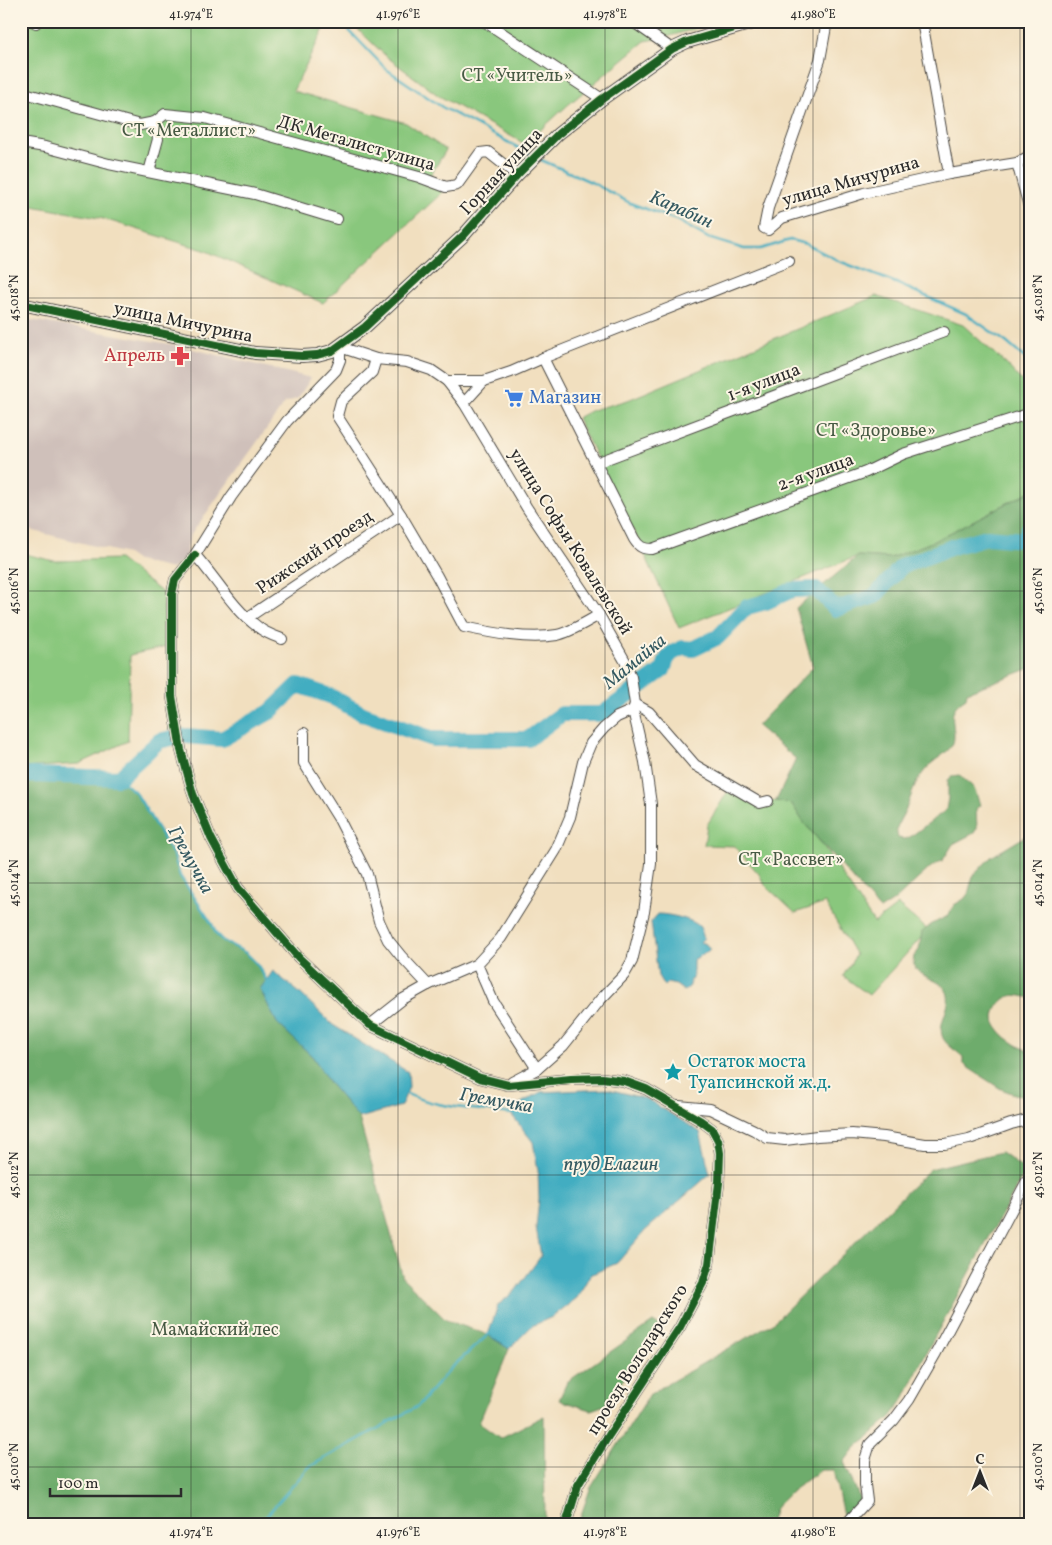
<svg xmlns="http://www.w3.org/2000/svg" width="1052" height="1545" font-family="Vollkorn,serif">
  <style>
    .industrial { fill: #cfc0ba }
    .green { fill: #89c77d; stroke: #5a7954 }
    .forest { fill: #6eac6c; stroke: #4c6c4c }
    .water { fill: #42adc1; stroke: #366c76 }
    .lines { fill: none; stroke-linecap: round; stroke-linejoin: round }
    .stream { stroke: #42adc1; stroke-width: 2.5 }
    .river { stroke: #42adc1; stroke-width: 16 }
    .minor-casing { stroke: #494641; stroke-width: 12 }
    .tertiary-casing { stroke: #494641; stroke-width: 14 }
    .minor { stroke: #fff; stroke-width: 10 }
    .tertiary { stroke: #fff; stroke-width: 12 }
    .cycleway-casing { stroke: #fcf5e5; stroke-width: 11 }
    .cycleway { stroke: #1b5e20; stroke-width: 8 }
    .ticks { fill: none; stroke: #2b2b2b; stroke-width: 1; stroke-opacity: 0.45 }
    .labels { text-anchor: middle; dominant-baseline: central; stroke-width: 4; stroke-linejoin: round; paint-order: stroke }
    .park-label { font-size: 18px; fill: #475a44; stroke: #fcf5e5 }
    .street-label { font-size: 18px; fill: #2b2b2b; stroke: #fcf5e5 }
    .health-label { font-size: 18px; fill: #be3a42; stroke: #fcf5e5; text-anchor: end }
    .shop-label { font-size: 18px; fill: #366cbe; stroke: #fcf5e5; text-anchor: start }
    .culture-label { font-size: 18px; fill: #0d838f; stroke: #fcf5e5; text-anchor: start }
    .water-label { font-size: 19px; font-style: italic; fill: #335860; stroke: #fcf5e5 }
    .neatline { fill: none; stroke: #2b2b2b; stroke-width: 2 }
    .ticks-label { font-size: 12px; text-anchor: middle; fill: #2b2b2b }
  </style>
  <rect width="100%" height="100%" fill="#fcf5e5"/>
  <filter id="ink" filterUnits="userSpaceOnUse"><feTurbulence type="fractalNoise" baseFrequency=".02" numOctaves="2"/><feDisplacementMap in="SourceGraphic" scale="10" xChannelSelector="R" yChannelSelector="G"/><feConvolveMatrix kernelMatrix="1 2 1 2 8 2 1 2 1" color-interpolation-filters="sRGB"/></filter>
  <filter id="wash" filterUnits="userSpaceOnUse"><feTurbulence type="fractalNoise" baseFrequency=".0096" numOctaves="4" result="noise"/><feDisplacementMap in="SourceGraphic" scale="20" xChannelSelector="R" yChannelSelector="G"/><feGaussianBlur stdDeviation="1.12" result="paint"/><feColorMatrix in="noise" values="0 0 0 0 0 0 0 0 0 0 0 0 0 0 0 0 0 1.4 0 .05"/><feComposite in="paint" operator="in"/></filter>
  <g filter="url(#wash)">
    <rect width="100%" height="100%" fill="#f1dfbf"/>
    <polygon class="industrial" points="25,319 181,346 311,378 298,398 285,403 190,536 185,558 172,569 137,561 127,554 26,529 28,519 21,517 21,320"/>
    <g class="green">
      <polygon points="21,21 326,21 327,23 293,91 406,123 446,150 425,184 444,191 323,303 204,250 104,219 21,204"/>
      <polygon points="349,21 721,21 667,37 645,41 568,105 525,144 439,96 387,57"/>
      <polygon points="876,296 963,325 1007,365 1031,391 1031,491 932,542 890,558 858,556 679,628 638,540 577,418 592,410 628,400"/>
      <polygon points="21,553 54,561 119,559 163,593 166,647 130,655 128,741 79,764 21,768"/>
      <polygon points="728,791 756,805 776,801 792,804 804,823 822,844 874,923 898,905 928,930 869,995 843,976 856,955 825,903 795,913 765,885 759,874 734,846 704,845 707,825"/>
    </g>
    <g class="forest">
      <path d="M1031,491V668L967,692L966,698C948,710 953,715 954,734C954,738 954,742 952,745C947,754 936,758 929,766C915,780 913,792 906,809C901,820 894,826 898,838L904,839L910,837L946,810L948,798V780L953,776L960,775C964,780 969,783 973,787C976,791 978,800 980,805L976,809L977,828L974,833L953,844L943,860L931,867L894,901L880,910L804,823L792,804L776,801L796,759L757,726L813,667L796,608L858,556L890,558L932,542Z"/>
      <polygon points="21,779 120,779 136,793 174,856 180,876 212,924 216,934 222,940 246,953 257,964 266,981 260,989 277,1023 313,1057 330,1084 359,1118 403,1278 446,1320 488,1335 509,1349 479,1423 500,1438 544,1416 545,1524 21,1524"/>
      <path d="M1031,833V998C1025,997 1017,994 1011,996C1001,998 991,1013 995,1023C1001,1038 1018,1045 1031,1053V1100L1001,1089L967,1067L963,1063V1057C957,1051 946,1045 943,1038C936,1023 953,1007 947,992C942,978 919,980 913,963L914,956L919,950L922,932L932,924L948,916L954,905L964,899L968,894L973,876L991,857Z"/>
      <polygon points="1001,1152 1026,1170 927,1351 905,1397 891,1417 854,1449 844,1462 860,1499 857,1506 848,1515 843,1515 833,1470 821,1470 793,1490 775,1508 770,1524 578,1524 590,1489 650,1394 774,1322 930,1169"/>
      <polygon points="653,1322 661,1327 605,1405 591,1410 559,1400 567,1382"/>
    </g>
    <g class="water">
      <path d="M658,914C668,914 692,919 699,926C702,929 702,934 704,938L700,942L706,944L710,950L693,960V979L690,981V986L684,991L676,985L667,983L664,986L658,976L651,922Z"/>
      <polygon points="273,971 301,994 333,1025 408,1072 409,1087 401,1106 359,1118 330,1084 313,1057 277,1023 260,989"/>
      <polygon points="608,1089 647,1099 700,1132 710,1174 645,1231 617,1263 590,1275 577,1298 552,1317 532,1326 509,1349 488,1335 498,1305 515,1291 541,1256 536,1227 539,1199 538,1170 533,1142 511,1114 512,1108 541,1092"/>
    </g>
    <g class="lines">
      <g class="stream">
        <polyline points="340,21 386,69 442,107 532,155"/>
        <polyline points="539,159 591,182 630,203 676,220 708,238 744,249 761,249 790,240 806,244 839,261 896,283 966,314 1006,342 1027,360 1031,365"/>
        <polyline points="119,778 136,793 174,856 180,876 212,924 216,934 222,940 246,953 257,964 267,981"/>
        <path d="M403,1092C436,1109 477,1108 512,1114"/>
        <polyline points="259,1524 309,1467 418,1406 450,1369 490,1333"/>
      </g>
      <g class="river">
        <polyline points="186,736 222,739 270,712 298,685 330,696 363,714 433,739 528,739 562,714 602,714 663,670 667,659 672,653 683,648 693,649 718,637 747,607 766,602 792,590 816,589 836,609 875,596 902,566 955,546 987,537 1024,540 1031,525"/>
        <polyline points="21,777 31,775 119,778 159,741 172,738"/>
      </g>
    </g>
  </g>
  <g filter="url(#ink)">
    <g class="lines">
      <g class="minor-casing">
        <g id="minor">
          <polyline points="32,21 36,23"/>
          <polyline points="484,21 602,99"/>
          <polyline points="632,21 672,49"/>
          <polyline points="827,21 820,60 768,208 764,228 768,230 782,218 864,193 949,174 1017,163 1031,155"/>
          <polyline points="922,21 949,174"/>
          <polyline points="21,92 140,125 155,122 165,114 205,118 419,177 446,187 457,185 480,153 488,152 517,175"/>
          <polyline points="21,143 45,147 109,164 255,194 337,219"/>
          <polyline points="1017,163 1031,214"/>
          <polyline points="149,172 158,139 155,122"/>
          <path d="M543,358L634,539C639,547 643,549 652,549L866,472L903,454L1031,413"/>
          <path d="M376,359L372,372L341,401L337,416L401,515L437,576L464,627C492,633 528,640 557,635C569,633 588,621 599,615"/>
          <polyline points="447,381 464,403 527,508 599,615 625,661 631,677 635,704 649,712 695,765 760,803 768,801"/>
          <polyline points="464,403 484,381"/>
          <polyline points="596,463 944,332"/>
          <polyline points="195,555 175,580 172,594 172,696 181,750 193,794 211,838 238,888 299,958 370,1025 480,1078 508,1085 571,1079 602,1078 624,1081 646,1089 701,1121 712,1129 718,1140 720,1153 719,1183 709,1264 703,1283 680,1327 609,1435 578,1485 566,1524"/>
          <polyline points="247,618 401,515"/>
          <path d="M282,639C274,636 265,633 258,627C232,608 216,578 195,555L231,497L287,421L336,370L340,360V347L376,359L407,362L431,370L447,381H484L511,372L543,358L789,261"/>
          <polyline points="304,733 304,763 339,819 367,874 379,921 388,940 401,956 428,985"/>
          <polyline points="477,964 493,1001 537,1069"/>
          <polyline points="370,1025 403,999 428,985 477,964 501,938 556,850 570,817 583,762 591,743 604,728 617,717 633,710"/>
          <polyline points="512,1082 537,1069 563,1046 600,1000 624,975 632,961 644,912 651,864 651,804 645,762 633,710 635,704"/>
          <polyline points="679,1106 710,1109 754,1130 767,1138 785,1140 817,1136 852,1134 884,1137 925,1144 945,1144 969,1139 1011,1124 1031,1119"/>
          <polyline points="846,1524 867,1501 865,1485 865,1460 870,1444 894,1420 909,1400 936,1353 1031,1173"/>
        </g>
      </g>
      <g class="tertiary-casing">
        <polyline id="tertiary" points="21,304 255,353 302,356 317,355 332,351 365,327 464,235 517,175 558,134 602,99 672,49 687,42 759,21"/>
      </g>
      <use href="#minor" class="minor"/>
      <use href="#tertiary" class="tertiary"/>
      <g class="cycleway-casing">
        <g id="cycleway">
          <polyline points="21,304 255,353 302,356 317,355 332,351 365,327 464,235 517,175 558,134 602,99 672,49 687,42 759,21"/>
          <polyline points="195,555 175,580 172,594 172,696 181,750 193,794 211,838 238,888 299,958 370,1025 480,1078 508,1085 571,1079 602,1078 624,1081 646,1089 701,1121 712,1129 718,1140 720,1153 719,1183 709,1264 703,1283 680,1327 609,1435 578,1485 566,1524"/>
        </g>
      </g>
      <use href="#cycleway" class="cycleway"/>
    </g>
  </g>
  <path class="ticks" d="M191,21V1524M398,21V1524M605,21V1524M813,21V1524M1020,21V1524M21,298H1031M21,591H1031M21,883H1031M21,1175H1031M21,1467H1031"/>
  <defs>
    <g id="pharmacy-bare" transform="scale(1.5)"><path d="M-2-6h4v4h4v4h-4v4h-4v-4h-4v-4h4Z" fill="#e0444e" stroke="#fcf5e5" stroke-width="2.5" paint-order="stroke"/></g>
    <g id="supermarket-bare" transform="scale(1.5)"><path d="M-6-5.5h2.5l.6 2H6L4.5 2H-2.5L-4.4-4H-6ZM-1.5 3.2a1.3 1.3 0 1 0 .1 0ZM3 3.2a1.3 1.3 0 1 0 .1 0Z" fill="#3f7fe0" stroke="#fcf5e5" stroke-width="2.5" paint-order="stroke"/></g>
    <g id="sight-bare" transform="scale(1.5)"><path d="M0-6L1.8-2.2L6-1.7L2.9 1.2L3.7 5.4L0 3.3L-3.7 5.4L-2.9 1.2L-6-1.7L-1.8-2.2Z" fill="#0f9aa8" stroke="#fcf5e5" stroke-width="2.5" paint-order="stroke"/></g>
  </defs>
  <g fill-rule="evenodd">
    <use href="#pharmacy-bare" x="180" y="356"/>
    <use href="#supermarket-bare" x="514" y="398"/>
    <use href="#sight-bare" x="673" y="1072"/>
  </g>
  <g class="labels">
    <g class="park-label">
      <text x="517" y="76">СТ «Учитель»</text>
      <text x="189" y="131">СТ «Металлист»</text>
      <text x="876" y="431">СТ «Здоровье»</text>
      <text x="791" y="860">СТ «Рассвет»</text>
      <text x="215" y="1330">Мамайский лес</text>
    </g>
    <g class="street-label">
      <text transform="translate(356 144) rotate(16)">ДК Металист улица</text>
      <text transform="translate(502 172) rotate(-47)">Горная улица</text>
      <text transform="translate(851 182) rotate(-16)">улица Мичурина</text>
      <text transform="translate(183 323) rotate(12)">улица Мичурина</text>
      <text transform="translate(764 383) rotate(-21)">1-я улица</text>
      <text transform="translate(816 473) rotate(-20)">2-я улица</text>
      <text transform="translate(570 542) rotate(58)">улица Софьи Ковалевской</text>
      <text transform="translate(315 553) rotate(-34)">Рижский проезд</text>
      <text transform="translate(638 1360) rotate(-58)">проезд Володарского</text>
    </g>
    <g class="health-label">
      <text x="165" y="356">Апрель</text>
    </g>
    <g class="shop-label">
      <text x="529" y="398">Магазин</text>
    </g>
    <g class="culture-label">
      <text x="688" y="1062">Остаток моста<tspan x="688" dy="21">Туапсинской ж.д.</tspan></text>
    </g>
    <g class="water-label">
      <text transform="translate(681 210) rotate(24)">Карабин</text>
      <text transform="translate(635 662) rotate(-39)">Мамайка</text>
      <text transform="translate(190 860) rotate(61)">Гремучка</text>
      <text transform="translate(496 1101) rotate(10)">Гремучка</text>
      <text x="611" y="1165">пруд Елагин</text>
    </g>
  </g>
  <rect width="1052" height="1545" fill="none" stroke="#fcf5e5" stroke-width="55"/>
  <g transform="translate(980 1472)" stroke="#fcf5e5" stroke-width="4" paint-order="stroke">
  <path d="M0-4L9 19L0 12L-9 19Z" fill="#2b2b2b"/>
  <text y="-8" font-size="14" font-weight="bold" text-anchor="middle" fill="#2b2b2b">С</text>
  </g>
  <path d="M50 1488v8h131v-8" fill="none" stroke="#2b2b2b" stroke-width="2.5"/>
  <text x="58" y="1488" font-size="15" fill="#2b2b2b" stroke="#fcf5e5" stroke-width="4" paint-order="stroke">100 m</text>
  <rect x="28" y="28" width="996" height="1490" class="neatline"/>
  <g class="ticks-label">
    <text x="191" y="18">41.974°E</text>
    <text x="398" y="18">41.976°E</text>
    <text x="605" y="18">41.978°E</text>
    <text x="813" y="18">41.980°E</text>
    <text transform="translate(14 298) rotate(-90)" y="4">45.018°N</text>
    <text transform="translate(1038 298) rotate(-90)" y="4">45.018°N</text>
    <text transform="translate(14 591) rotate(-90)" y="4">45.016°N</text>
    <text transform="translate(1038 591) rotate(-90)" y="4">45.016°N</text>
    <text transform="translate(14 883) rotate(-90)" y="4">45.014°N</text>
    <text transform="translate(1038 883) rotate(-90)" y="4">45.014°N</text>
    <text transform="translate(14 1175) rotate(-90)" y="4">45.012°N</text>
    <text transform="translate(1038 1175) rotate(-90)" y="4">45.012°N</text>
    <text transform="translate(14 1467) rotate(-90)" y="4">45.010°N</text>
    <text transform="translate(1038 1467) rotate(-90)" y="4">45.010°N</text>
    <text x="191" y="1536">41.974°E</text>
    <text x="398" y="1536">41.976°E</text>
    <text x="605" y="1536">41.978°E</text>
    <text x="813" y="1536">41.980°E</text>
  </g>
</svg>
